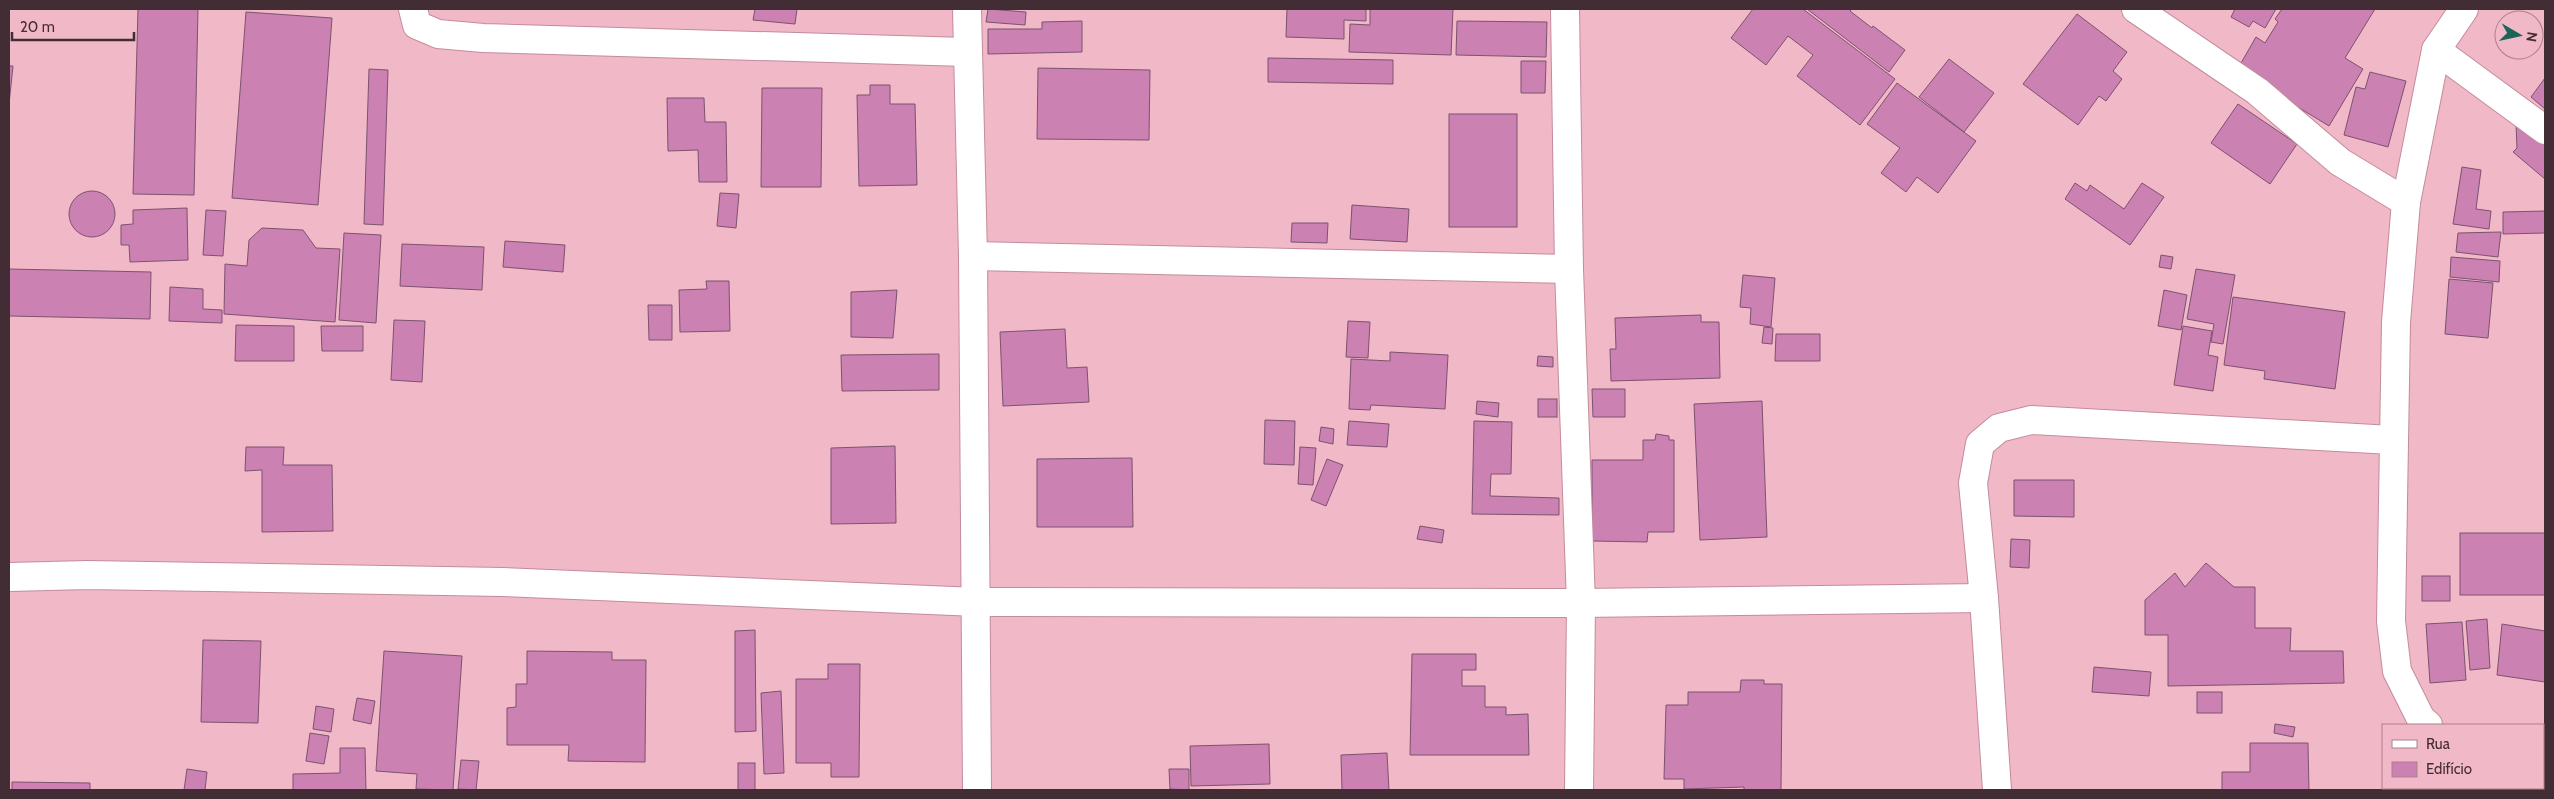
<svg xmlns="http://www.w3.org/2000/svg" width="2554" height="799" font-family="Cabin,sans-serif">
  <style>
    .building { fill: #cb81b2; stroke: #7d526e }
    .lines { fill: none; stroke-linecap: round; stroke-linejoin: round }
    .minor-casing { stroke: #c38c9c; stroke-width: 30 }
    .minor { stroke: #fff; stroke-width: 28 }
  </style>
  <rect width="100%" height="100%" fill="#f1b8c8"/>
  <g class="building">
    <polygon points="138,9 198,9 194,195 133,194"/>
    <polygon points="755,9 797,9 795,24 753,20"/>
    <polygon points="988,9 1026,12 1025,25 986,22"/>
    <polygon points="1287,9 1366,9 1366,21 1344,20 1344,39 1286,37"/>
    <polygon points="1370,9 1453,9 1451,55 1349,52 1350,24 1370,25"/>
    <polygon points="1753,9 1803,9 1895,79 1860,125 1797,76 1813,55 1788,36 1766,65 1731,38"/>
    <polygon points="1807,9 1852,9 1850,11 1872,28 1873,26 1905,50 1889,72"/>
    <polygon points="2235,9 2276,9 2265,28 2253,21 2249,27 2231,17"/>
    <polygon points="2282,9 2375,9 2345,58 2363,69 2329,126 2237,70 2256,37 2265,43 2278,22 2275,19"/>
    <polygon points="246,12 332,18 318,205 232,198"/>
    <polygon points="2077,14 2127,52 2113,71 2122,79 2106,101 2099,96 2078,125 2023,84"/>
    <polygon points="1082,21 1082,52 988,54 988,29 1042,29 1042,22"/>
    <polygon points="1457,21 1547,22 1546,57 1456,55"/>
    <polygon points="1268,58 1393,60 1393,84 1268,82"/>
    <polygon points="1949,59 1994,93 1964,132 1919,97"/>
    <polygon points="1521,61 1546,61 1545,93 1521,93"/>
    <polygon points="9,66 13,66 9,104"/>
    <polygon points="1038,68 1150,70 1149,140 1037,139"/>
    <polygon points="369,69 388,70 383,225 364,224"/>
    <polygon points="2370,72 2406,81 2388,147 2344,135 2356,87 2365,89"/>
    <polygon points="2545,78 2545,109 2531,97"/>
    <polygon points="1897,83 1976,141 1938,193 1917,177 1906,192 1881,173 1900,148 1867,124"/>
    <polygon points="870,85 890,85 890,104 915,104 917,185 859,186 857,95 870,95"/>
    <polygon points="762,88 822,88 821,187 761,187"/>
    <polygon points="667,98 704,98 705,122 726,122 727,182 699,182 698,150 668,151"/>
    <polygon points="2238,104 2297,144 2270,184 2211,143"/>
    <rect x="1449" y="114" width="68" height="113"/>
    <polygon points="2516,124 2545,138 2545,179 2513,152 2517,148"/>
    <polygon points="2462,167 2481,170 2476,209 2491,211 2489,229 2453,224"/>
    <polygon points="2075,183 2087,191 2090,185 2124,209 2142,183 2164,197 2130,245 2065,199"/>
    <circle cx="92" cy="214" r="23"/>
    <polygon points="720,193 739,194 736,228 717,226"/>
    <polygon points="1352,205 1409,209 1407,242 1350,239"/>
    <polygon points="187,208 188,260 130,262 129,245 121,245 121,225 133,224 133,210"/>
    <polygon points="206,210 226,211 223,256 203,255"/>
    <polygon points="2545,211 2545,233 2503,234 2503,212"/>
    <polygon points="1292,223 1328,223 1327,243 1291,242"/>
    <polygon points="262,228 303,230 316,248 340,249 335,322 224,314 225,264 247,266 249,240"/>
    <polygon points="2501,232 2498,257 2456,252 2458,233"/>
    <polygon points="344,233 381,235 376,323 339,320"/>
    <polygon points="505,241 565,245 563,272 503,267"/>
    <polygon points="402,244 484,247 482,290 400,286"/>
    <polygon points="2161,255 2173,257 2171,269 2159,267"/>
    <polygon points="2451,257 2500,261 2499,282 2450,277"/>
    <polygon points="9,269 151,272 150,319 9,316"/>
    <polygon points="2196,269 2235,275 2223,344 2211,342 2214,324 2187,319"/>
    <polygon points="1743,275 1775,278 1771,327 1750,324 1751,308 1740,307"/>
    <polygon points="2449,279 2493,283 2488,338 2445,334"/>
    <polygon points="706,281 729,281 730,331 680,332 679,290 707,289"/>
    <polygon points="170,287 203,289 203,309 222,310 222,323 169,321"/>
    <polygon points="897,290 893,338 851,337 851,292"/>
    <polygon points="2164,290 2187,295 2181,330 2158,326"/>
    <polygon points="2233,297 2345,312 2335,389 2264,379 2265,371 2224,365"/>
    <polygon points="648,305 672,305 672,340 649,340"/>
    <polygon points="1701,315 1701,322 1719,322 1720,378 1611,381 1610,349 1616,349 1615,318"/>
    <polygon points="394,320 425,321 422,382 391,380"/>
    <polygon points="1348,321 1370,322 1368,358 1346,357"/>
    <polygon points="236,325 294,326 294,361 235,361"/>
    <polygon points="321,326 363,326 363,351 322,351"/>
    <polygon points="2183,326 2212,331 2208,355 2218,357 2213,391 2174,385"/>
    <polygon points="1764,327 1773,328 1772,344 1762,343"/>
    <polygon points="1065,329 1067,368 1087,367 1089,402 1003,406 1000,332"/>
    <polygon points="1776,334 1820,334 1820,361 1775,361"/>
    <polygon points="1390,352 1448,355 1445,409 1371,405 1370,410 1349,409 1351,359 1390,361"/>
    <polygon points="939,354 939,390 842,391 841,355"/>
    <polygon points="1538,356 1553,357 1553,367 1537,366"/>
    <polygon points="1592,389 1625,389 1625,417 1593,417"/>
    <rect x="1538" y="399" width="19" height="18"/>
    <polygon points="1477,401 1499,403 1498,417 1476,414"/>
    <polygon points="1762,401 1767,537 1700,540 1694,404"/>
    <polygon points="1265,420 1295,421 1294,465 1264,464"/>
    <polygon points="1349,421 1389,424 1387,447 1347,445"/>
    <polygon points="1474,421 1512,422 1511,474 1491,474 1490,496 1559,498 1559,515 1472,514"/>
    <polygon points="1321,427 1334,429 1333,444 1319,441"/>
    <polygon points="1656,434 1669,436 1669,440 1674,440 1674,532 1648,532 1647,542 1592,541 1592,460 1643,460 1643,440 1655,440"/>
    <polygon points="895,446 896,523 831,524 831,448"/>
    <polygon points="246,447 284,447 283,465 332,465 333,531 262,532 262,470 245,471"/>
    <polygon points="1300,447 1316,448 1313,485 1298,484"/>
    <polygon points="1132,458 1133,527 1037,527 1037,459"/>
    <polygon points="1327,459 1343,465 1326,506 1311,500"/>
    <polygon points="2014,480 2074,480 2074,517 2014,516"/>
    <polygon points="1420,526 1444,530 1442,543 1417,539"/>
    <rect x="2460" y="533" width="85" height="62"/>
    <polygon points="2011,539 2030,540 2029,568 2010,567"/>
    <polygon points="2206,563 2234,587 2255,587 2255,628 2291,628 2290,651 2343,651 2344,683 2168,686 2168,635 2145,635 2145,600 2175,573 2185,587"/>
    <rect x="2422" y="576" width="28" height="25"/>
    <polygon points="2487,619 2490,668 2470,670 2466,621"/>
    <polygon points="2462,622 2466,680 2430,683 2426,624"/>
    <polygon points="2502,624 2545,631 2545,682 2497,675"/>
    <polygon points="755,630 756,731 735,732 735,631"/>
    <polygon points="203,640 261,641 258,723 201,722"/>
    <polygon points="384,651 462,656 453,790 416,789 417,774 376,771"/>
    <polygon points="527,651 612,652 612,660 646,660 645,762 568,761 569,745 507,745 507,708 516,707 516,684 527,684"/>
    <polygon points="1412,654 1476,654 1476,670 1462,670 1462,686 1485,686 1485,707 1506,707 1506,715 1528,714 1529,755 1410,755"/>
    <polygon points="828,664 860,664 859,777 831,777 831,763 796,763 796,679 828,679"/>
    <polygon points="2094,667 2151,672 2149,696 2092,692"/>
    <polygon points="1741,680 1764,680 1764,684 1782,684 1781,790 1744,790 1744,787 1684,789 1684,779 1664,779 1666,705 1688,705 1688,692 1740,692"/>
    <polygon points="781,691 784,773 764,774 761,693"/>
    <rect x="2197" y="692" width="25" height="21"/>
    <polygon points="357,698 375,701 371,724 353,720"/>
    <polygon points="316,706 334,709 331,732 313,729"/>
    <polygon points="2275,724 2295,727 2293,737 2274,733"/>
    <polygon points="310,733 329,736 324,764 306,761"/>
    <polygon points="2250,743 2308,743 2309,790 2222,790 2222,772 2250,772"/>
    <polygon points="1269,744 1270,784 1191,786 1190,746"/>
    <polygon points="340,748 365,748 366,790 293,790 293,774 340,773"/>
    <polygon points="1387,753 1389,790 1342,790 1341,755"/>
    <polygon points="461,760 479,761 476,790 458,789"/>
    <rect x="738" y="763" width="17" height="27"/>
    <polygon points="187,769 207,772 205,790 184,790"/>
    <polygon points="1169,769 1189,769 1189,790 1170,789"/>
    <polygon points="12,782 90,783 90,790 12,790"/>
  </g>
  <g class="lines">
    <g class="minor-casing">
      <g id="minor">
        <polyline points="413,9 417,25 438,34 483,38 966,52"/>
        <polyline points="967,9 973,256 977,790"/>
        <polyline points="1565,9 1569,269 1581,603 1579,790"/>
        <polyline points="2136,9 2257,91 2340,162 2406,202"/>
        <polyline points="2436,50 2545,130"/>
        <polyline points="973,256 1569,269"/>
        <polyline points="9,577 87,575 502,582 977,602 1581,603 1984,598"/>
        <polyline points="2428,725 2421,719 2397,671 2391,621 2396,322 2406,202 2436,50 2464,9"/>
        <polyline points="2504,788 2507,790"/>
        <polyline points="1997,790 1984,598 1973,483 1980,444 1999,428 2031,420 2392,440"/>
      </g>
    </g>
    <use href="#minor" class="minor"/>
  </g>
  <rect width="2554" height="799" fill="none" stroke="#432d34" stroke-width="20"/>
  <rect x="2382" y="724" width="162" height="65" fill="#f1b8c8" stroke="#ab808d"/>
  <rect x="2392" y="740" width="25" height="8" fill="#ffffff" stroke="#ab808d"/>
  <text x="2426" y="749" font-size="15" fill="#432d34">Rua</text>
  <rect x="2392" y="762" width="25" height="15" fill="#cb81b2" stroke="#ab808d"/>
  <text x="2426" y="774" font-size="15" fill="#432d34">Edifício</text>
  <g transform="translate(2519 35) rotate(99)"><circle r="24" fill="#f1b8c8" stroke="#ab808d"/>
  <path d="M0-4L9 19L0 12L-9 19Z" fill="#1c6458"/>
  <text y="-8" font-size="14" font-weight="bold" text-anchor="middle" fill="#432d34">N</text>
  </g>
  <path d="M12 32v8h122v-8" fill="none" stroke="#432d34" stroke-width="2.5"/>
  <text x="20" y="32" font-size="15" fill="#432d34" stroke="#f1b8c8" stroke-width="4" paint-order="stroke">20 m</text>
</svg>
